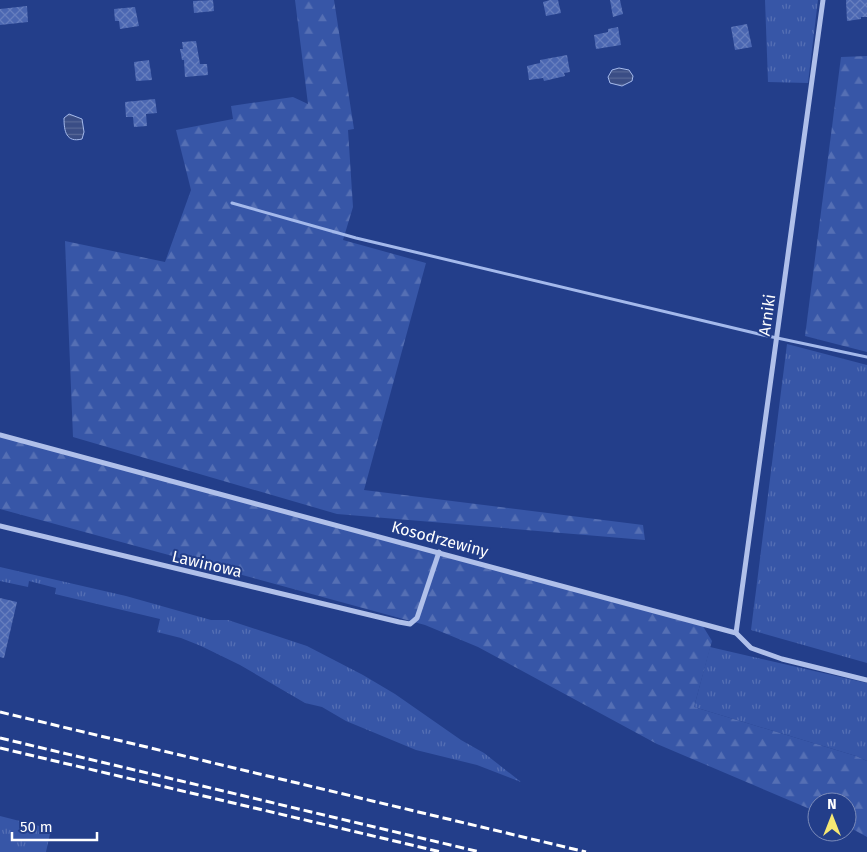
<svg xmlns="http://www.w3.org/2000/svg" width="867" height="852" font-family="'Fira Sans',sans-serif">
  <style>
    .grass { fill: url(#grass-tufts) }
    .forest { fill: url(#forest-firs) }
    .water { fill: url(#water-rules); stroke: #a4b9eb }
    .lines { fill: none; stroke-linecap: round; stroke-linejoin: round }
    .stream { stroke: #a4b9eb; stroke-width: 3 }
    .building { fill: url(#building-cross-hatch) }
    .minor { stroke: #b0c0ea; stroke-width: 5 }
    .rail { stroke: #fff; stroke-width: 3; stroke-dasharray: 9 4; stroke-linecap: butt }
    .labels { text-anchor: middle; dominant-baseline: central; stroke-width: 4; stroke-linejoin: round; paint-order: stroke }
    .street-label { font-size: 16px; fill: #fff; stroke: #233e8a }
  </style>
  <defs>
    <pattern id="grass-tufts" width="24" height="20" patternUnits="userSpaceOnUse" patternTransform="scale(1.25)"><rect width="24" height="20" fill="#3756a7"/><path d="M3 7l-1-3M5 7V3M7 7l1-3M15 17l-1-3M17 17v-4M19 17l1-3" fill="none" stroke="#556fb4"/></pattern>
    <pattern id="forest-firs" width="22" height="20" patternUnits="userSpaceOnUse" patternTransform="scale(1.25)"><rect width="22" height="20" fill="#3756a7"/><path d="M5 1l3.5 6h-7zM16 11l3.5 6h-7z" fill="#556fb4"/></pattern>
    <pattern id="water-rules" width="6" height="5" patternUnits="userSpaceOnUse" patternTransform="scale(1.25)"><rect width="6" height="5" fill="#3a4d85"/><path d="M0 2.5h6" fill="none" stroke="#586897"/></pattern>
    <pattern id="building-cross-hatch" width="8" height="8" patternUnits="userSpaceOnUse" patternTransform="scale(1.25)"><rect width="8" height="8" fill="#4b67b2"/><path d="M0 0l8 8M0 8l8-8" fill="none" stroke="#667ebe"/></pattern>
  </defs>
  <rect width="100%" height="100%" fill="#233e8a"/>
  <g class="grass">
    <polygon points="765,0 818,0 808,83 768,82"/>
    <polygon points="787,344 867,365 867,663 751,630"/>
    <polygon points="0,567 126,596 211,620 228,620 307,646 363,675 395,694 461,740 484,753 521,782 477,765 416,750 346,721 322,707 305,703 240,665 201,646 181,638 157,632 160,619 55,594 56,588 29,581 28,587 0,581"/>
    <polygon points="710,647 867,683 867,761 856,756 694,707"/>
    <polygon points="0,816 51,829 46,852 0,852"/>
  </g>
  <g class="forest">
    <polygon points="295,0 334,0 354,129 348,130 353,207 343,240 426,263 364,490 643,525 645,540 337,514 73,437 65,241 165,262 191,190 176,130 233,119 231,106 293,97 308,104"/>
    <polygon points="867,56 867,352 805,336 841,57"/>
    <polygon points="0,435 701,623 712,641 694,707 856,756 867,761 867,837 847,826 847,802 817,802 817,812 657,744 478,647 425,625 0,509"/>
  </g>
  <g class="water">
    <polygon points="619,68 629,70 633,76 632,81 622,86 610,83 608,77 612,70"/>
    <path d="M69,114L82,119L84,132L82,139C66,143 64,131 64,118Z"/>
  </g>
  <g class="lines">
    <polyline class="stream" points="232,203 356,238 763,335 867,357"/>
  </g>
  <g class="building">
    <polygon points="213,0 214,11 194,13 193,1"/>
    <polygon points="550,0 558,0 561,13 546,16 543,2"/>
    <polygon points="610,0 620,0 623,14 613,17"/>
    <polygon points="846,0 867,0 867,17 861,17 861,19 847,21"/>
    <polygon points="27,6 28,22 0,25 0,9"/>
    <polygon points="135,7 139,26 120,29 119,21 115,21 114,9"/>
    <polygon points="747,24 752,47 735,50 731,27"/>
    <polygon points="618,27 621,45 596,49 594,35 608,32 608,29"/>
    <polygon points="196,41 200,64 207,64 208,75 185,77 184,60 182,60 180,49 183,49 182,42"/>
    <polygon points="567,55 570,72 564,73 565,76 544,81 543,78 529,80 527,66 540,63 540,60"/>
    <polygon points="149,60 152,80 136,81 134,62"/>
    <polygon points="155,99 157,113 146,114 147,126 134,127 133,117 126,117 125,102"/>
    <polygon points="0,598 17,602 4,658 0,657"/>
  </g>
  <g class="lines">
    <g class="minor">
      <polyline points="0,435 736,633 751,648 782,659 867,680"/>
      <polyline points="0,526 399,622 410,624 417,618 439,552"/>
      <polyline points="736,633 823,0"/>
    </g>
    <g class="rail">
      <polyline points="0,712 586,852"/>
      <polyline points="0,738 480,852"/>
      <polyline points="0,748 441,852"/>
    </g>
  </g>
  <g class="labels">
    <g class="street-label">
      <text transform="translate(767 315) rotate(-82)">Arniki</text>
      <text transform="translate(440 539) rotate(15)">Kosodrzewiny</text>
      <text transform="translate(207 564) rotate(13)">Lawinowa</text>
    </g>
  </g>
  <g transform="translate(832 817)"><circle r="24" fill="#233e8a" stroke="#7b8bb9"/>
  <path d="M0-4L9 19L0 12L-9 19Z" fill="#f5e773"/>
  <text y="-8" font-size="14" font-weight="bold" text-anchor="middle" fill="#ffffff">N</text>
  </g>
  <path d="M12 832v8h85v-8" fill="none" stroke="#ffffff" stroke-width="2.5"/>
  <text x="20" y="832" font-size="15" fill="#ffffff" stroke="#233e8a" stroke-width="4" paint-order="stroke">50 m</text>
</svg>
